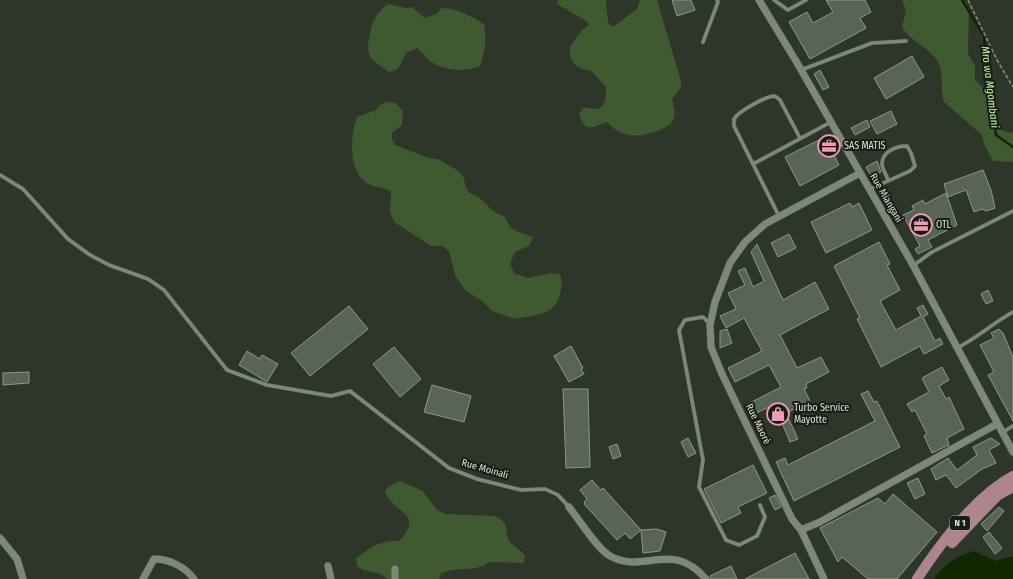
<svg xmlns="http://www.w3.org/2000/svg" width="1013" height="579" font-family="'Fira Sans Condensed',sans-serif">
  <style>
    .green { fill: #3f5930 }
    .water { fill: #102700 }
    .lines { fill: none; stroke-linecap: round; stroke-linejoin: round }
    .stream { stroke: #102700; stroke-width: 2.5 }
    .building { fill: #5a6454; stroke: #8d9887 }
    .lane-casing { stroke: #495144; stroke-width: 4.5 }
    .street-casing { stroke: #495144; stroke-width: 8 }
    .primary-casing { stroke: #495144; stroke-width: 11 }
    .path { stroke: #888f84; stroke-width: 1.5; stroke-dasharray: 4 2; stroke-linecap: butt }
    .lane { stroke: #7d8877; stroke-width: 3.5 }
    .street { stroke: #7d8877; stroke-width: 7 }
    .primary { stroke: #ae858e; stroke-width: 10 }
    .labels { text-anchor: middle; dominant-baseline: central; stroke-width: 4; stroke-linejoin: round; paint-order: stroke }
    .shield { fill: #181c16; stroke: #a1a79e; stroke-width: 1 }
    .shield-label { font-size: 9px; font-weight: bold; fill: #dce2d9 }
    .poi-label { font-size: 10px; fill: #dce2d9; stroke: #181c16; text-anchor: start }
    .street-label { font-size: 10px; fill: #dce2d9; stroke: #181c16 }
    .water-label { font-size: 11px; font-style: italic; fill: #bdf1a0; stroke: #181c16 }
  </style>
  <rect width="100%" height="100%" fill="#2d3628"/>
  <g class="green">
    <path d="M558,0H606L608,22L613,27L637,9L640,0H657L681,81V87L672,99C673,105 676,113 674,118C672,124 666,127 660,130C640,138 622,139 607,122C593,127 585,134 579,114L583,108C588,107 591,109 596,109C607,108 606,95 606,87L591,71L580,68L574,64L570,56V46L582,30L589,25L586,21L557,4Z"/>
    <path d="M902,0H964L969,10L968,54L975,66V80C994,94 986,120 996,127C999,130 1006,131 1010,133L1013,132V162L993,161L984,144L982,135L944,102C939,89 945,74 938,62C929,47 911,42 902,27L906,10Z"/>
    <path d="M388,4L406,8L412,7L425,18L436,14L442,8C457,8 471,16 484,24C487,36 485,54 480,66C466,72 447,71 433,63C427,60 423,52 417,48L406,53L398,69L389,72C383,67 375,63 371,58C367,52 368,46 369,39C372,22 374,15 388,4Z"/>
    <path d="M387,102L396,103L403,111L402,125L392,133V139L395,145L429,158L438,159L457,170L464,178C467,199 472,190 483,201C492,209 491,212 504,216L510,227L516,231L533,237L529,246L515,252L510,264L514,273L528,278L551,273L560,274L562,283L560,295L556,304L550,310L541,314L515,319L492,311L482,301L465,290L455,275L449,251L442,246H431L394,222L390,212L391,192C384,187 378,188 371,185C347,175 350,136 357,117L376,110L380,105Z"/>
    <path d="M400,481L423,491L437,510L445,514L495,516C513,525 502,531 510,542C514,546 520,550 525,555L524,563L489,562C474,574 456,565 441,574L439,579H387C379,570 366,574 357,566L356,559C369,547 381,540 399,541C426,512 392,514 385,491L389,486Z"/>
  </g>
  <path class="water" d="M974,551L996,561L1013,556V579H934C942,565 959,555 974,551Z"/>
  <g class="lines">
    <polyline class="stream" points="962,0 984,36 996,135 1013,147"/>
  </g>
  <g class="building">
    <polygon points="672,0 691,0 695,10 677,16"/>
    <polygon points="826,0 865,0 871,12 860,18 866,28 810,59 789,22 807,12 813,23 833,12"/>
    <polygon points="912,56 924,77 886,99 874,78"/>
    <polygon points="820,70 829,87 823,90 814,74"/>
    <polygon points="891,111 897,124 877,134 870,121"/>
    <polygon points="867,120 870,127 855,135 851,128"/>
    <polygon points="825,137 839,165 800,186 785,157"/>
    <polygon points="877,161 881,172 871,176 866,167"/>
    <polygon points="983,170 991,190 995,208 986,211 982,209 974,212 966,190 948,197 944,184"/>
    <polygon points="946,193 957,225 928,240 932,247 918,254 915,249 920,246 903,215 914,210 912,206 923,200 925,204"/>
    <polygon points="850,203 852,207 859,203 872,230 826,253 811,222"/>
    <polygon points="789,234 796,248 778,257 771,243"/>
    <polygon points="879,242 890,264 887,265 900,290 880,301 896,330 921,316 917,308 923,305 928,314 923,317 935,341 940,338 943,344 924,354 920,346 881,367 857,319 860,318 834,266"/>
    <polygon points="757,244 783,300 815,282 829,309 780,335 797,368 821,357 829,372 806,384 807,388 804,389 810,401 786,413 798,439 790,442 782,423 778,425 769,407 752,415 746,405 781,387 769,365 735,382 728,368 762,351 744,318 726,328 720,316 736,309 728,293 745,285 738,271 745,268 753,287 764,281 751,252"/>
    <polygon points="988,290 993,301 986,304 981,294"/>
    <polygon points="349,306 368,329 310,376 291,353"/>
    <polygon points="727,329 732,343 720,348 720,331"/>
    <polygon points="999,329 1003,333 1013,357 1013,421 988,375 994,372 980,345 994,338 991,333"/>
    <polygon points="571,346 583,368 581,369 584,374 569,382 554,356"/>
    <polygon points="394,347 421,379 400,397 373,364"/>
    <polygon points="247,351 260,359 262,355 278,364 267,382 239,365"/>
    <polygon points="942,367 949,380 939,386 946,399 949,397 964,429 947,438 949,445 932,453 924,436 927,434 915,410 912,412 907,404 929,392 922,378"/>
    <polygon points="29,372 29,383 3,385 3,373"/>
    <polygon points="432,385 471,396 464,422 424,412"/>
    <polygon points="563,389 588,389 590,467 566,468"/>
    <polygon points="868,391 874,402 877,401 900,447 794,501 776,462 785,458 788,465 875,421 861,394"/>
    <polygon points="688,438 696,453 688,457 681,442"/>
    <polygon points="991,438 1000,444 989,450 996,463 982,469 956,488 946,475 936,480 931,469 948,458 957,470 977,455 973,447"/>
    <polygon points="617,444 621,456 613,459 609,447"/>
    <polygon points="753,465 767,493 738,507 741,513 721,523 704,489"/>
    <polygon points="918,478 925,494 915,499 907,483"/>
    <polygon points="592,480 601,490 603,488 641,530 630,539 625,533 617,540 585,505 584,502 587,499 580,490"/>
    <polygon points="893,494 937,532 897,579 868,579 842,557 838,562 820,528 878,498 885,504"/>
    <polygon points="775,495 781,507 775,510 769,498"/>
    <polygon points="999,507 1004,511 987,531 981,524"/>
    <polygon points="656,529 666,532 660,551 643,553 641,530"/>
    <polygon points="989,532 1002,548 995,554 983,537"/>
    <polygon points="795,553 809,579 745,579"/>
    <polygon points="731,566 737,579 711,579 710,576"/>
  </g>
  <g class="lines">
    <g class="lane-casing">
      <g id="lane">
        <polyline points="774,0 788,10 806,0"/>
        <polyline points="703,42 718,2 717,0"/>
        <polyline points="801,70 872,43 906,41"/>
        <polyline points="753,164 831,122"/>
        <polyline points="0,175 23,189 68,239 90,255 109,265 148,279 164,290 227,370 267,385 331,396 350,391 449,468 477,479 521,490 545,489 558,495 569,507"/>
        <path d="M870,189L910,171L915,166L911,153L907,146C896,146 881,152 882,165C883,170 887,176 888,180"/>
        <path d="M779,216L734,126V119C739,111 766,96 775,96L780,100L800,138"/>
        <polyline points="914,265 932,252 1013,211"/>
        <polyline points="710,324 703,317 685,320 679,330 703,460 699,487 726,540 739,545 757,536 765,517 760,505"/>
        <path d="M957,348C977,338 993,323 1013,312"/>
        <polyline points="1003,432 1013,426"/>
      </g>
    </g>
    <g class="street-casing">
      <g id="street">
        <polyline points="759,0 796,61 913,265 1013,452"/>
        <polyline points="860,173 765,224 745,242 730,263 715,302 710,325 711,347 722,374 792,519 801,530 820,522 997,424"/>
        <path d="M569,507C578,518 598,550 610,556C645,575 671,539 706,579"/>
        <polyline points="801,530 824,579"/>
        <polyline points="0,538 17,559 23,579"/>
        <polyline points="328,566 331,579"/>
        <polyline points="395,569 395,579"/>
        <path d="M143,579L154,559C170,559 185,567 194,579"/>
      </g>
    </g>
    <g class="primary-casing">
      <g id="primary">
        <polyline points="952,543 998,495 1013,487"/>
        <path d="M917,579C940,544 976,496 1013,476"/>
      </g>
    </g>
    <polyline class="path" points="968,0 997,60 1013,87"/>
    <use href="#lane" class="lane"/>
    <use href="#street" class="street"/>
    <use href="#primary" class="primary"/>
  </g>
  <defs>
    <g id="office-ring" transform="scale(1.15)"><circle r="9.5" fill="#181c16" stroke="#ef9ab8" stroke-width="1.5"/><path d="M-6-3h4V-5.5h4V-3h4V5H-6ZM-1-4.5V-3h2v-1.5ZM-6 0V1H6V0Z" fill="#ef9ab8"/></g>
    <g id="shop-ring" transform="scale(1.15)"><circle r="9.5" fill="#181c16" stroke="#ef9ab8" stroke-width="1.5"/><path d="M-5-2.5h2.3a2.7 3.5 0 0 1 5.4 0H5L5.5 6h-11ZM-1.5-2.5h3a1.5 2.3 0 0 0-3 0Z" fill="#ef9ab8"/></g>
  </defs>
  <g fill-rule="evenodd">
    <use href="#office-ring" x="829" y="146"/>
    <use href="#office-ring" x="921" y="225"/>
    <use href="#shop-ring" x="778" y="414"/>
  </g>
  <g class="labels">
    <rect class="shield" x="950" y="516" width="20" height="14" rx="3"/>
    <g class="shield-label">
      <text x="960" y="523">N 1</text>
    </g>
    <g class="poi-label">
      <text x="844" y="146">SAS MATIS</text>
      <text x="936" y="225">OTL</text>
      <text x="794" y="408">Turbo Service<tspan x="794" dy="12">Mayotte</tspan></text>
    </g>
    <g class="street-label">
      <text transform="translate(886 198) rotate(60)">Rue Miangani</text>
      <text transform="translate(758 424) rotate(64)">Rue Maoré</text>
      <text transform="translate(485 469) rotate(16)">Rue Moinali</text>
    </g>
    <g class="water-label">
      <text transform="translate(990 87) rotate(83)">Mro wa Mgombani</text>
    </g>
  </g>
</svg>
